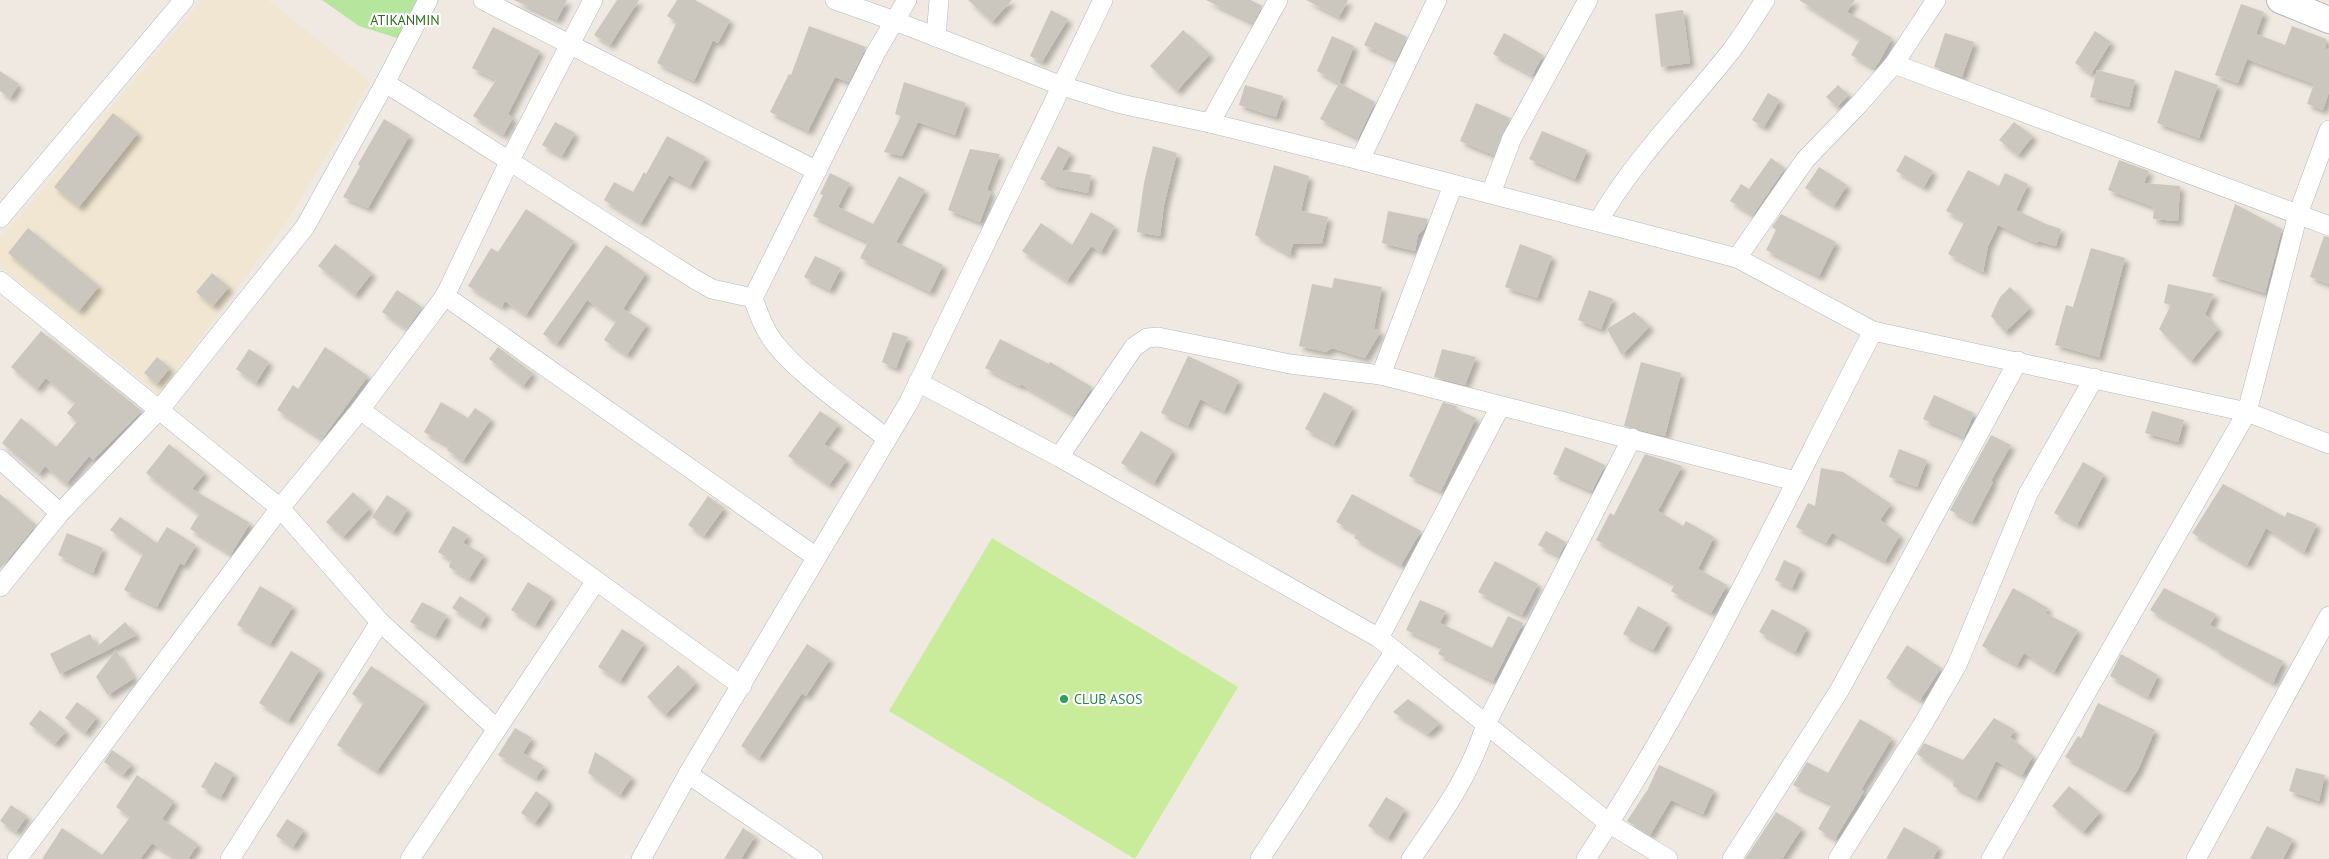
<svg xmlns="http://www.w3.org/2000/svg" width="2329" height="859" font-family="'PT Sans',sans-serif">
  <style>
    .education { fill: #f0e6d1 }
    .green { fill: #b6e59e }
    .pitch { fill: #c9ec9a }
    .building { fill: #cbc7bf; filter: url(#shadow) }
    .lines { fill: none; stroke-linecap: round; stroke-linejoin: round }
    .street-casing { stroke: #b4b7c1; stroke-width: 20 }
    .secondary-casing { stroke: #b4b7c1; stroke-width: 28 }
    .street { stroke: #fff; stroke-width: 19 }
    .secondary { stroke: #fff; stroke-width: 26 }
    .leisure-dot { fill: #2e9e5b; stroke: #fff; stroke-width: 2 }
    .labels { text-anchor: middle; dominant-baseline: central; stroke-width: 4.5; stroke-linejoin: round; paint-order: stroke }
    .park-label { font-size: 14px; fill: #2c6e1b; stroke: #fff }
    .leisure-label { font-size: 14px; fill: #27864d; stroke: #fff; text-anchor: start }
  </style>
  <defs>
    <filter id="shadow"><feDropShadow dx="4.5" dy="4.5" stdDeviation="2.5" flood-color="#0004"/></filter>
  </defs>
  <rect width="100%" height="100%" fill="#efe9e1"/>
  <polygon class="education" points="202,0 268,0 370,82 287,221 159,394 0,266 0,239"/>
  <polygon class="green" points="322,0 439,0 416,44 359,26"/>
  <polygon class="pitch" points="992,538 1238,687 1135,859 889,711"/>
  <g class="building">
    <polygon points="514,0 567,0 557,20"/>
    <polygon points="617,0 639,0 610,45 594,35"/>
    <polygon points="677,0 695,0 730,20 718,43 713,40 694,81 657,63 677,22 667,16"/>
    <polygon points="968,0 1012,0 992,22"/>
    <polygon points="1206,0 1251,0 1262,6 1253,23"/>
    <polygon points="1306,0 1348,0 1339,17"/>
    <polygon points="1799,0 1855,0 1847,12 1892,38 1879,62 1874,68 1851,55 1860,39"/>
    <polygon points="2241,4 2264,12 2256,34 2285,45 2292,26 2326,39 2326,50 2329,48 2329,92 2323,110 2307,104 2314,84 2247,59 2238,83 2215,75"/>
    <polygon points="1051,10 1068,19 1042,62 1030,56"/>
    <polygon points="1683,10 1690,63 1661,67 1655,14"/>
    <polygon points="1375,22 1407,37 1396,60 1364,45"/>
    <polygon points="809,26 866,47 849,82 835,77 808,131 770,112 789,74 791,75"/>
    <polygon points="493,27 540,51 508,114 513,118 503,135 473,116 496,80 472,68"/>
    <polygon points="1183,30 1210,54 1177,91 1150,66"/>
    <polygon points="2095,31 2111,42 2091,74 2075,63"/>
    <polygon points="1504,33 1543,55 1532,75 1493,54"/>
    <polygon points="1945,33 1974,42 1962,77 1934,67"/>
    <polygon points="1332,36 1354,46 1339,83 1317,71"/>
    <polygon points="2097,70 2135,80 2129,107 2090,97"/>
    <polygon points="2175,70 2218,85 2199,138 2157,123"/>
    <polygon points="0,71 19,84 10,98 0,91"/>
    <polygon points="904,82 966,103 955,135 918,122 902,156 884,152 901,116 895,114"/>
    <polygon points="1339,83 1375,102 1358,138 1320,119"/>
    <polygon points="1245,85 1283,96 1276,117 1239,105"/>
    <polygon points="1838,85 1849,95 1837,107 1826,97"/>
    <polygon points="1768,93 1780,100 1764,127 1752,120"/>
    <polygon points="1476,103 1510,118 1494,155 1460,141"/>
    <polygon points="113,113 138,133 79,207 54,187"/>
    <polygon points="384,119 410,135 368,208 343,197 360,166 358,164"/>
    <polygon points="555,122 575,133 562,156 542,145"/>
    <polygon points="2014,122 2033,136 2018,155 1999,140"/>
    <polygon points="1542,131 1587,150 1575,179 1529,159"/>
    <polygon points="667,136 706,157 690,186 669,175 641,223 604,200 614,182 633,192 644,172 646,174"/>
    <polygon points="1058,146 1071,153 1062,170 1091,175 1088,193 1054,186 1040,179"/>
    <polygon points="1153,146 1177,153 1164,205 1160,236 1137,232 1144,183"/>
    <polygon points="970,149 1000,154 987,190 991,192 980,222 948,210"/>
    <polygon points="1905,155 1933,171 1924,187 1896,171"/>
    <polygon points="1771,158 1785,168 1753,215 1730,201 1741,184 1749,189"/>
    <polygon points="2119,160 2149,171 2144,183 2180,186 2178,221 2153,219 2154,207 2108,190"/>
    <polygon points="1274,165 1309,176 1301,211 1328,217 1322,243 1293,244 1290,255 1255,235"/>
    <polygon points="1819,167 1847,185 1834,206 1805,188"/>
    <polygon points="1968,170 1999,186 2005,173 2028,184 2016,210 2046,224 2061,229 2056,246 2038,241 2037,243 1998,225 1988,246 1983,272 1948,254 1965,221 1946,211"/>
    <polygon points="830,173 850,183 838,207 873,224 899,176 925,190 896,242 943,265 930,292 860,258 868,242 813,216 823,195 820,194"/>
    <polygon points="2235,204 2282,229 2265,293 2212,276"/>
    <polygon points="526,209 574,241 526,315 505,301 502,307 468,286 491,248 498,252"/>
    <polygon points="1388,211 1428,219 1424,229 1418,235 1415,251 1382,243"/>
    <polygon points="1091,212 1115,226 1101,252 1091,246 1067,281 1022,251 1041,223 1072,245"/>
    <polygon points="1781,214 1836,242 1819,276 1766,250 1776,230 1772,227"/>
    <polygon points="28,228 99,286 79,311 8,253"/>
    <polygon points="2324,236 2329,237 2329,284 2310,277"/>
    <polygon points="335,244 372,273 355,295 318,266"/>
    <polygon points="1520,244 1552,256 1537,298 1505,287"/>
    <polygon points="606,245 646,273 623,309 647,324 627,355 604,340 616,321 587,300 557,344 543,334"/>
    <polygon points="2091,248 2125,258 2099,357 2055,345 2066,305 2073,307"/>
    <polygon points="815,256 841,268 830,290 804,277"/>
    <polygon points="212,273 229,287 213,306 196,292"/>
    <polygon points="1334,278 1382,287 1374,329 1381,331 1365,358 1332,348 1326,352 1299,346 1312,284 1332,288"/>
    <polygon points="2168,284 2214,294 2205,314 2218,329 2191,361 2159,329 2171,305 2164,303"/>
    <polygon points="2010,287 2030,308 2005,332 1991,316 2000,297"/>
    <polygon points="397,290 422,307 407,329 382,312"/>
    <polygon points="1589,290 1613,299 1601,329 1578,320"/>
    <polygon points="1634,312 1650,326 1622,355 1607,329"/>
    <polygon points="41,331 142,411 93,460 89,456 66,484 45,466 39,474 2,443 21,418 56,447 77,422 67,413 75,403 46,378 37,389 11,367"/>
    <polygon points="893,332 908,337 896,368 882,362"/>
    <polygon points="1000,339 1049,364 1050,362 1092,387 1074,415 1021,384 1020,386 985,368"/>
    <polygon points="325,347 368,376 322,439 277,410 293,385 298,389"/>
    <polygon points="498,347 533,373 523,386 489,359"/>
    <polygon points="249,349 269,362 256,383 236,369"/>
    <polygon points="1442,349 1476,357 1465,385 1434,377"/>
    <polygon points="1188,356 1239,380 1224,411 1200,399 1188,426 1161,413"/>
    <polygon points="157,357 170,368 157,384 144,373"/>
    <polygon points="1641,362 1681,373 1665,436 1624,426"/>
    <polygon points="1324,392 1353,407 1334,444 1305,429"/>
    <polygon points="1934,395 1974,413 1964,437 1923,419"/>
    <polygon points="441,402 468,418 475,408 491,419 463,461 447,450 449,446 424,432"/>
    <polygon points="1443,402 1457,406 1456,409 1476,418 1441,491 1409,476"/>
    <polygon points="820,411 839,424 824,444 847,460 829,485 788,456"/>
    <polygon points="2152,411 2184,420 2178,442 2145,433"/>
    <polygon points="1141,431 1173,450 1154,483 1121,463"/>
    <polygon points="1991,435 2011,445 1991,481 1993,482 1972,522 1950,510"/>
    <polygon points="169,444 205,473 192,489 250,523 231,554 190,529 199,514 146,473"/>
    <polygon points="1565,447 1605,465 1592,491 1553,474"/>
    <polygon points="1899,449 1927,460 1917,487 1889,477"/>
    <polygon points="1645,454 1682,466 1658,511 1683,526 1686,521 1714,537 1698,569 1727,585 1711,613 1671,591 1675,584 1596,540 1610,513 1614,515"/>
    <polygon points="2083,462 2104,474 2077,525 2054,513"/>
    <polygon points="1821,468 1843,472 1891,504 1880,520 1900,535 1885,561 1832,533 1826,543 1796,527 1808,503 1815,506"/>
    <polygon points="2223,484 2285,517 2287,512 2317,524 2304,552 2266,528 2247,565 2192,533"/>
    <polygon points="353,492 370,508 343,537 326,522"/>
    <polygon points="0,494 36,525 0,569"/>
    <polygon points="1352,494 1421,531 1401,565 1354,538 1357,533 1336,522"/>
    <polygon points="387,495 408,509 393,532 372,517"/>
    <polygon points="708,496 724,508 704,536 688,525"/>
    <polygon points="120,517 157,543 167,527 196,545 184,565 180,563 157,607 124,590 143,554 110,530"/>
    <polygon points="453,526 468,535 463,543 484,555 469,579 449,567 451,560 438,552"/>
    <polygon points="1546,531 1566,542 1559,556 1538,545"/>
    <polygon points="67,533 103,548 93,573 58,555"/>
    <polygon points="1784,560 1801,568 1792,588 1775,580"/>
    <polygon points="1495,561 1538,584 1522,615 1478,592"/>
    <polygon points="528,582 552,597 535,625 511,610"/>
    <polygon points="260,586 293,606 270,644 237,625"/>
    <polygon points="2013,588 2048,608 2045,613 2078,630 2054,672 2024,653 2017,665 1982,646"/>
    <polygon points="2164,588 2216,614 2210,625 2283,661 2273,683 2215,649 2216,648 2150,610"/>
    <polygon points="460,596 487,614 480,626 452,608"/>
    <polygon points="1420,600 1446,611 1440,623 1492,648 1508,616 1523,623 1493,681 1438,654 1442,647 1406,630"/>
    <polygon points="422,602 447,615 435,636 410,622"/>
    <polygon points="1638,606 1668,623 1653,650 1623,634"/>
    <polygon points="1772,609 1807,628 1795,652 1759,632"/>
    <polygon points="125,622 137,635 60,674 50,654 90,634 97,647"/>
    <polygon points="622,629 644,643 620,681 598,667"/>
    <polygon points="807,644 830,659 806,696 802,693 759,758 741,746"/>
    <polygon points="1907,645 1941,668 1920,700 1886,678"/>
    <polygon points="116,650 134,678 108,695 96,677"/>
    <polygon points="291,651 320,669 288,721 259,703"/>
    <polygon points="2121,654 2158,675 2148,697 2110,676"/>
    <polygon points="678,665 696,683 665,715 647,697"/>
    <polygon points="371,666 425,702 377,771 337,745 364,702 352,694"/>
    <polygon points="1408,699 1440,723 1428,734 1393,712"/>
    <polygon points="77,702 97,717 85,733 65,718"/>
    <polygon points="2098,703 2155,730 2138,770 2125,790 2065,757 2078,736 2081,738"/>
    <polygon points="40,710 66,731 55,744 29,724"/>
    <polygon points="1994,718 2015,730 2010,737 2033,756 2022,775 1996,761 1977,798 1953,786 1954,780 1917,754 1924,743 1963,760"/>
    <polygon points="1860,719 1892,738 1861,790 1864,791 1835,839 1818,829 1832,804 1793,785 1807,762 1828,773"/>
    <polygon points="515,728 532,738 523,753 544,766 536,778 498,755"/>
    <polygon points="112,750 132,764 123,775 104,762"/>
    <polygon points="595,752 632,777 620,795 588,773"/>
    <polygon points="215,762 234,773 221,797 201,787"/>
    <polygon points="1659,765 1714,790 1703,814 1671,800 1650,835 1627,821 1648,789"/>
    <polygon points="2296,768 2325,775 2319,801 2289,791"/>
    <polygon points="137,775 174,801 162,819 198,844 188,859 176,859 152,843 140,859 42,859 62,828 102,855 130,817 116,807"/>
    <polygon points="2069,786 2100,812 2083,832 2052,806"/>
    <polygon points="536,791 548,800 548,805 535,823 521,813"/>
    <polygon points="1386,797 1405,809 1388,838 1368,826"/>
    <polygon points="11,805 27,816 16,832 0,821"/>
    <polygon points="1776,812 1802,828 1782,859 1745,859"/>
    <polygon points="287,819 304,830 293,847 276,836"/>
    <polygon points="2267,826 2293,839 2283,859 2250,859"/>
    <polygon points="1904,827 1939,847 1933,859 1886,859"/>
    <polygon points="743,828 755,836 741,859 724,859"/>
  </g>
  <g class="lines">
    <g class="street-casing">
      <g id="street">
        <polyline points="483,0 817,171"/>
        <polyline points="835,0 895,21 1062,86 1121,104 1210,123 1360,160 1737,258 1873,331 2247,412 2329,444"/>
        <polyline points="936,37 939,0"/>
        <polyline points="1894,64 2329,226"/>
        <path d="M385,83C490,147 592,215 696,280L712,289L753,298C759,315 765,332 777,346C803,378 853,411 886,438"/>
        <polyline points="1210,123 1278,0"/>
        <polyline points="1360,160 1437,0"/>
        <polyline points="1491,193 1512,138 1588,0"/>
        <polyline points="0,218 184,0"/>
        <path d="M1599,220C1635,158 1687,107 1731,51C1743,35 1754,17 1765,0"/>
        <polyline points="1737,258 1805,160 1859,104 1894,64 1936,0"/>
        <polyline points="0,281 280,508 380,622 497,729"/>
        <polyline points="445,296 816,557"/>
        <polyline points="753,298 876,52 907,0"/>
        <polyline points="1381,375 1453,185"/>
        <polyline points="918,382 1059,457 1379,638 1610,824 1668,859"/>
        <polyline points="360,410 742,686"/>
        <polyline points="1059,457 1134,347 1147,338 1158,337 1290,364 1381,375 1795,481"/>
        <polyline points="0,459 60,513"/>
        <polyline points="0,587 60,513 160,409 305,227 385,83 428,0"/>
        <polyline points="1379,638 1500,407"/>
        <polyline points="688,774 813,859"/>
        <polyline points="17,859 280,508 360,410 445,296 510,160 593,0"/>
        <polyline points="230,859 380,622"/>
        <polyline points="410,859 596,581"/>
        <polyline points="641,859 688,774 909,402 1103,0"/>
        <polyline points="1260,859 1395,651"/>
        <path d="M1411,859C1441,815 1470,776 1486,724L1632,438"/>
        <path d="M1586,859C1696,691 1781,508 1873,331"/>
        <polyline points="1732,859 1839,691 2018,361"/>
        <polyline points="1838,859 1923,724 1957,665 2028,494 2094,378"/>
        <polyline points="1991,859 2247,412 2298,214 2329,130"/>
        <polyline points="2196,859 2329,616"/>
      </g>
    </g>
    <g class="secondary-casing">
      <polyline id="secondary" points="2280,0 2329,20"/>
    </g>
    <use href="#street" class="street"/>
    <use href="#secondary" class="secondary"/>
  </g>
  <circle class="leisure-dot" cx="1064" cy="699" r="5"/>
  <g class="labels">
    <g class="park-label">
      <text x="405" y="20">ATIKANMIN</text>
    </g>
    <g class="leisure-label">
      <text x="1074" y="699">CLUB ASOS</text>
    </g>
  </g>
</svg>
